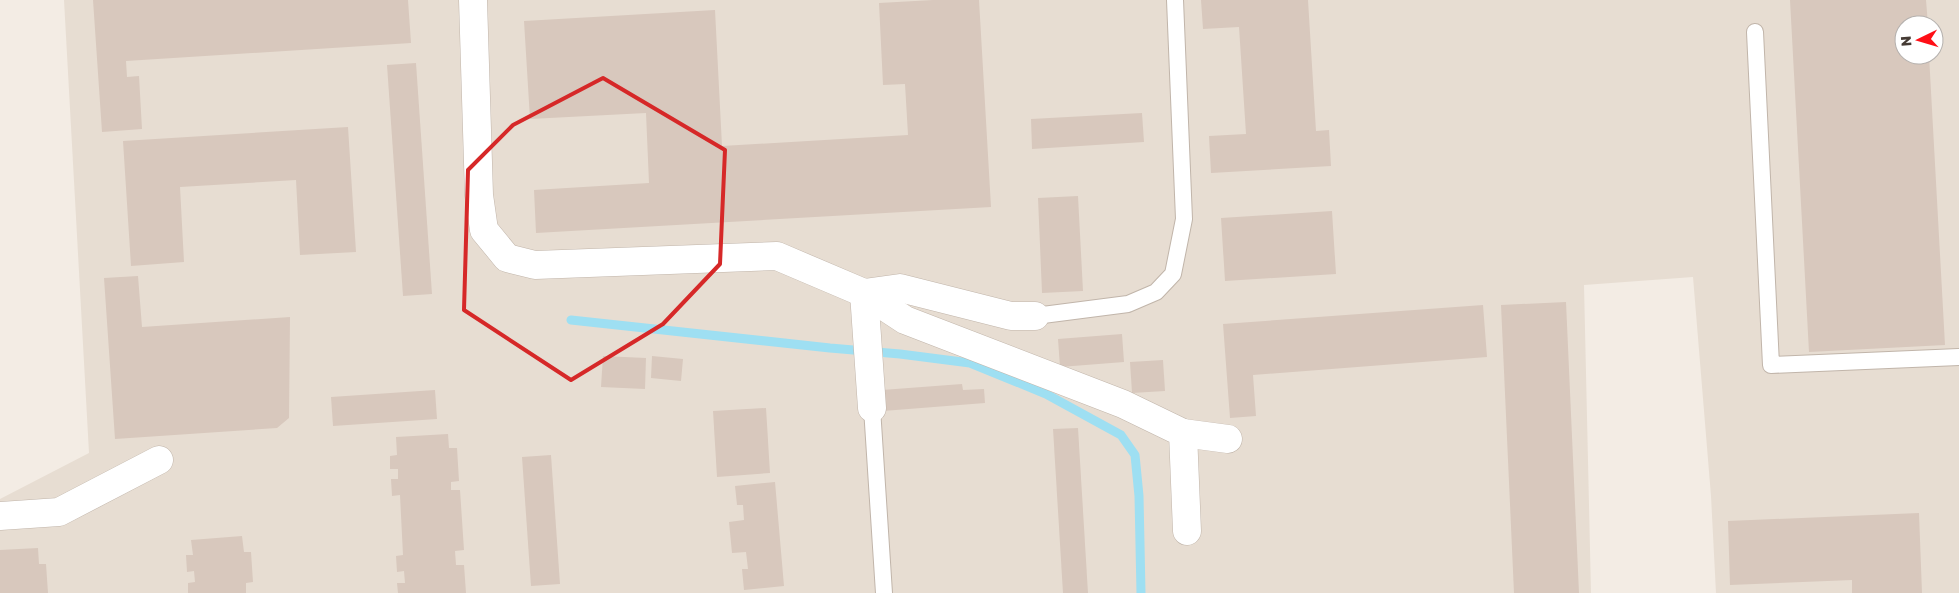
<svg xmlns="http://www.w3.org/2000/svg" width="1959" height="593" font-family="'Golos Text',sans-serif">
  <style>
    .residential { fill: #e7ddd2; fill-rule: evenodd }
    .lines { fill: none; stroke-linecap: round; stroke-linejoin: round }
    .stream { stroke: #9edff2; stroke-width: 9 }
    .building { fill: #d8c8bd }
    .service-casing { stroke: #c1b5aa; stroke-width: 18 }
    .minor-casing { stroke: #c1b5aa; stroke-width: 29 }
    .service { stroke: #fff; stroke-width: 16 }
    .minor { stroke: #fff; stroke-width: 28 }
    .marked { fill: none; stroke: #d62828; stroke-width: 4; stroke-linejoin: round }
  </style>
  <rect width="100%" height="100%" fill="#f3ece4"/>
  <path class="residential" d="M64,0H1959V593H1716L1711,496L1693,277L1584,285L1591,593H0V499L89,453ZM1904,25H1934V55H1904Z"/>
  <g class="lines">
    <polyline class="stream" points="571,320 830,348 900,354 970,363 1046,394 1121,435 1135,455 1139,496 1141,593"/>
  </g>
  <g class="building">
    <polygon points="93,0 408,0 411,43 126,61 127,77 139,76 142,129 102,132"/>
    <polygon points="933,0 979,0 991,207 536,233 534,190 649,183 646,113 530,119 524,21 715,10 722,146 908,135 905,84 883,85 879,3"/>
    <polygon points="1201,0 1308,0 1316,131 1329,130 1331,166 1211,173 1209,136 1246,134 1239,27 1203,29"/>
    <polygon points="1790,0 1926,0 1928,25 1904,25 1904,55 1929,55 1945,345 1809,352"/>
    <polygon points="416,63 432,294 403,296 387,65"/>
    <polygon points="1142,113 1144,142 1032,149 1031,119"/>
    <polygon points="348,127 356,252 300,255 296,180 180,187 184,262 131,266 123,141"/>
    <polygon points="1078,196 1083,291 1042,293 1038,198"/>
    <polygon points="1332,211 1336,274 1225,281 1221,218"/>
    <polygon points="138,276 142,327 290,317 289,418 277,428 115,439 104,278"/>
    <polygon points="1566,302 1579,593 1514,593 1501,305"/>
    <polygon points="1483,305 1487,357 1253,375 1256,416 1230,418 1223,324"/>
    <polygon points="1122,334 1124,362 1060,367 1058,339"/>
    <polygon points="603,356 646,358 645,389 601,387"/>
    <polygon points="652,356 683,359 681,381 651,378"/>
    <polygon points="1163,360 1165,391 1132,393 1130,362"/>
    <polygon points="962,384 963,390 984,389 985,403 883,411 882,390"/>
    <polygon points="435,390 437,419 333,426 331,397"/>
    <polygon points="766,408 770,473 717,477 713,411"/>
    <polygon points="1078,428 1088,593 1063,593 1053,429"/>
    <polygon points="448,434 449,448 457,448 459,481 451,482 451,490 460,490 464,550 455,551 456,565 464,565 466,593 398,593 397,583 405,583 404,571 397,572 396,556 403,555 400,495 392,496 391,479 398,479 398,469 390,469 390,456 397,455 396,437"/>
    <polygon points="551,455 560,584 531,586 522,457"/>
    <polygon points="775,482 784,586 744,590 742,569 748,569 746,552 732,553 729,522 744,520 743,505 737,505 735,486"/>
    <polygon points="1919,513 1922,593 1852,593 1852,580 1730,585 1728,521"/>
    <polygon points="242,536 244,552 251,552 253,582 246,583 246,593 188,593 188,583 195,582 194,571 187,572 186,555 193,555 191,540"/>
    <polygon points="38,548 39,564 46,564 48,593 0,593 0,550"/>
  </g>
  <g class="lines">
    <g class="service-casing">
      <g id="service">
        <polyline points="1755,32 1771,365 1959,357"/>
        <polyline points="1035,316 1128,304 1156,292 1173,274 1184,219 1175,0"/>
        <polyline points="872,408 884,593"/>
      </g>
    </g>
    <g class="minor-casing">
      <g id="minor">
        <polyline points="473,0 479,195 484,230 507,258 535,265 777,256 864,293 905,320 1123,404 1183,433 1187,531"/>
        <polyline points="872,408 864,293 900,288 1011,316 1035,316"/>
        <polyline points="1183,433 1228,439"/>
        <polyline points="0,516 59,512 159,460"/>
      </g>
    </g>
    <use href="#service" class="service"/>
    <use href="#minor" class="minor"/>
  </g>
  <path class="marked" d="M603,78L725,150L720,264L663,324L571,380L464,310L468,170L513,125Z"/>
  <g transform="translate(1919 40) rotate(265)"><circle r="24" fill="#ffffff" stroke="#b5b1ae"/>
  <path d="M0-4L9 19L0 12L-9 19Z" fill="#ff0f16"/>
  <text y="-8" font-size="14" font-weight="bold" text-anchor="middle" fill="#453b34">N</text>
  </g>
</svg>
